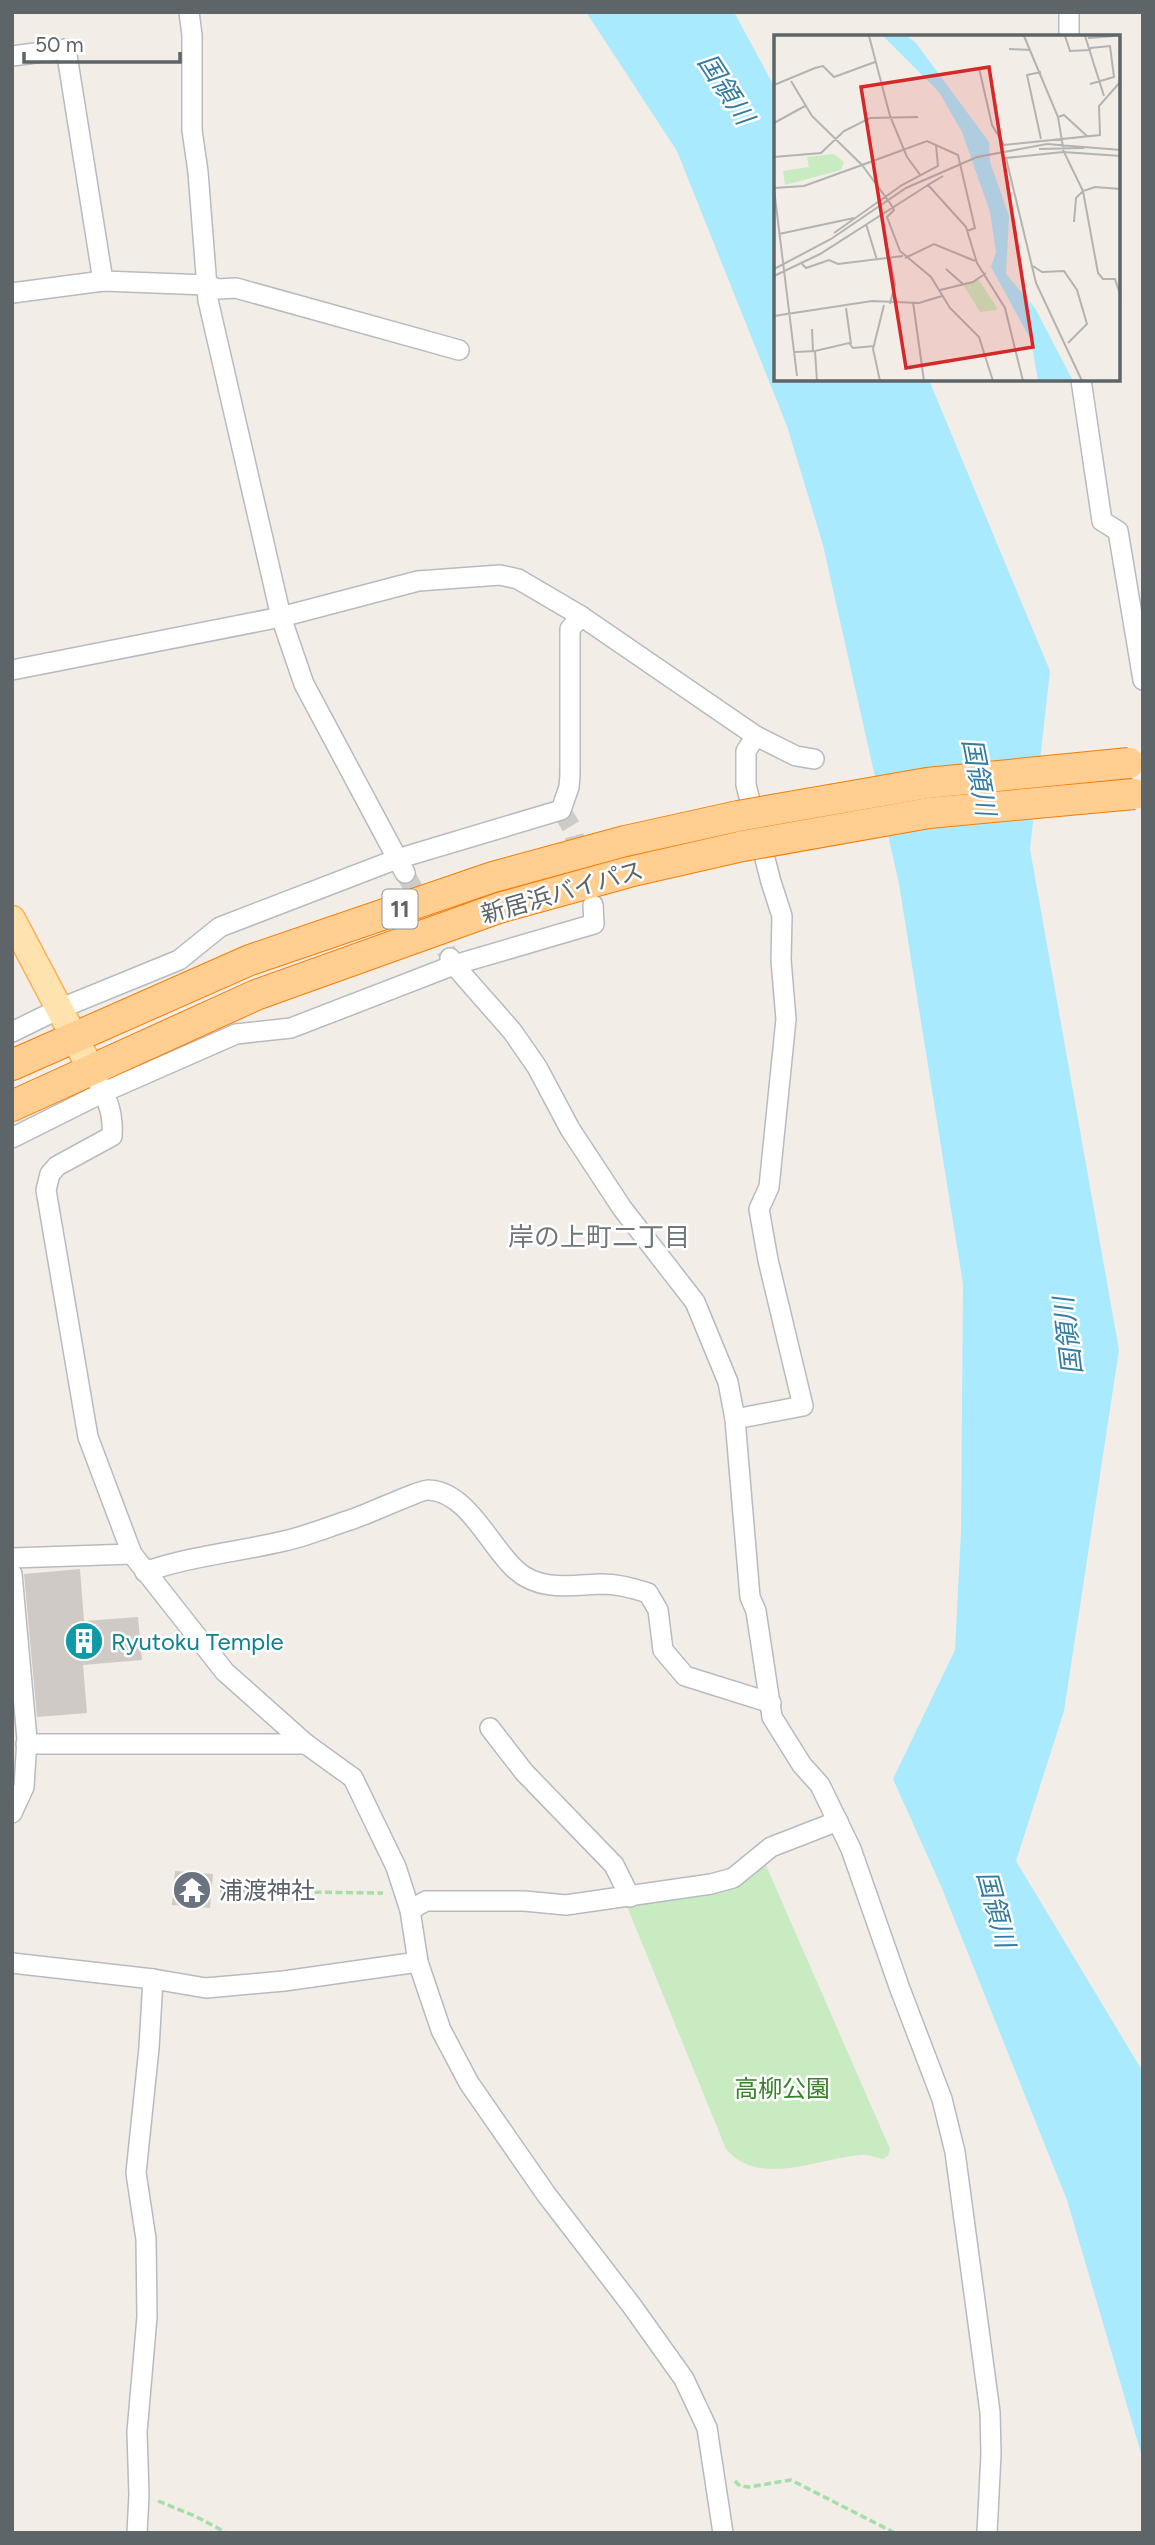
<svg xmlns="http://www.w3.org/2000/svg" width="1155" height="2545" font-family="Figtree,'Noto Sans JP',sans-serif">
  <style>
    .green { fill: #c9ebc1 }
    .water { fill: #a9eaff }
    .building { fill: #cfcac5 }
    .lines { fill: none; stroke-linecap: round; stroke-linejoin: round }
    .minor-tunnel { stroke: #cdcbc8; stroke-width: 19; stroke-dasharray: 19 10; stroke-linecap: butt }
    .minor-casing { stroke: #b7bbbf; stroke-width: 22 }
    .major-casing { stroke: #ffae52; stroke-width: 29 }
    .highway-casing { stroke: #f87c00; stroke-width: 32 }
    .path { stroke: #a3dfa7; stroke-width: 3.5; stroke-dasharray: 7 3.5; stroke-linecap: butt }
    .minor { stroke: #fff; stroke-width: 19 }
    .major { stroke: #ffe3ae; stroke-width: 26 }
    .highway { stroke: #ffce90; stroke-width: 30 }
    .highway-bridge-casing { stroke: #f87c00; stroke-width: 32; stroke-linecap: butt }
    .highway-bridge { stroke: #ffce90; stroke-width: 30 }
    .labels { text-anchor: middle; dominant-baseline: central; stroke-width: 5; stroke-linejoin: round; paint-order: stroke }
    .shield { fill: #fff; stroke: #8e9396; stroke-width: 2 }
    .shield-label { font-size: 23px; font-weight: bold; fill: #5e6569 }
    .street-label { font-size: 24px; fill: #5e6569; stroke: #fff }
    .culture-label { font-size: 24px; fill: #0d838f; stroke: #fff; text-anchor: start }
    .worship-label { font-size: 24px; fill: #5b616d; stroke: #fff; text-anchor: start }
    .park-label { font-size: 24px; fill: #37822b; stroke: #fff }
    .water-label { font-size: 26px; font-style: italic; fill: #337da1; stroke: #fff }
    .neighbourhood-label { font-size: 26px; fill: #6f777b; stroke: #fff }
    .inset-road { fill: none; stroke: #b3b3b1; stroke-width: 2 }
    .view { fill: #d62828; fill-opacity: 0.15; stroke: #d62828; stroke-width: 3.5 }
    .inset-edge { fill: none; stroke: #5e6569; stroke-width: 3.5 }
  </style>
  <rect width="100%" height="100%" fill="#f2ede7"/>
  <path class="green" d="M765,1863L890,2149L888,2156L883,2159C876,2158 868,2154 862,2155C820,2157 760,2189 726,2149L626,1904Z"/>
  <polygon class="water" points="586,12 734,12 775,88 775,380 929,380 1050,671 1030,849 1119,1350 1064,1711 1016,1861 1143,2072 1143,2460 1067,2200 941,1886 893,1779 955,1650 961,1532 963,1284 899,884 823,545 787,426 677,151"/>
  <g class="building">
    <polygon points="80,1569 84,1621 138,1617 142,1660 83,1665 87,1713 37,1717 24,1574"/>
    <polygon points="175,1871 213,1874 210,1908 172,1905"/>
  </g>
  <g class="lines">
    <g class="minor-tunnel">
      <polyline points="561,810 572,828 590,894"/>
      <polyline points="405,873 450,958"/>
    </g>
    <g class="minor-casing">
      <g id="minor">
        <polyline points="189,12 192,35 192,130 198,172 208,300 281,617 304,684 405,873"/>
        <polyline points="1069,37 1069,12"/>
        <polyline points="12,56 66,49 103,281"/>
        <polyline points="12,293 103,281 207,285 218,289 236,288 459,350"/>
        <polyline points="1081,380 1102,521 1118,531 1143,680"/>
        <polyline points="12,670 281,617 418,581 500,575 518,579 581,616 756,736 746,751 746,785 771,882 782,916 781,960 786,1019 769,1187 759,1209 768,1260 803,1406 735,1419"/>
        <polyline points="756,736 796,756 814,759"/>
        <polyline points="593,905 594,924 454,965 512,1031 537,1067 570,1129 622,1208 695,1302 728,1382 735,1419 750,1597 756,1611 772,1717 802,1765 820,1785 851,1849 900,1989 942,2099 955,2152 990,2412 991,2454 987,2533"/>
        <polyline points="12,1032 59,1009 179,960 220,927 397,859 561,810 569,787 570,775 570,629 581,616"/>
        <path d="M91,1069C104,1093 114,1108 112,1136L57,1166L50,1174L46,1190L88,1437L132,1554L225,1672L306,1744L353,1778L396,1867L410,1910L418,1962L441,2030L469,2083L546,2194L632,2306L684,2379L707,2428L723,2533"/>
        <polyline points="12,1138 104,1092 236,1034 291,1028 454,965 450,958"/>
        <polyline points="12,1558 132,1554"/>
        <path d="M145,1572C190,1556 238,1552 284,1541C307,1536 328,1527 350,1520C364,1516 421,1489 429,1490C468,1492 490,1547 516,1570C540,1592 573,1585 602,1584C618,1584 633,1588 648,1593L658,1610L663,1650L685,1676L771,1703"/>
        <polyline points="12,1574 27,1739 24,1787 12,1813"/>
        <polyline points="490,1728 524,1772 614,1865 630,1897"/>
        <polyline points="26,1744 306,1744"/>
        <polyline points="410,1910 426,1901 524,1901 566,1905 711,1884 733,1878 771,1847 838,1821"/>
        <polyline points="12,1963 153,1979 206,1988 284,1981 418,1962"/>
        <polyline points="137,2533 139,2495 137,2432 147,2317 146,2239 136,2173 149,2048 153,1979"/>
      </g>
    </g>
    <g class="major-casing">
      <polyline id="major" points="12,919 91,1069"/>
    </g>
    <g class="highway-casing">
      <g id="highway">
        <polyline points="12,1065 250,960 493,877 625,841 738,816"/>
        <polyline points="12,1106 256,995 499,908 629,872 743,846"/>
      </g>
    </g>
    <g class="path">
      <polyline points="220,1891 383,1893"/>
      <polyline points="735,2481 740,2486 749,2487 791,2480 895,2533"/>
      <polyline points="158,2501 195,2516 227,2533"/>
    </g>
    <use href="#minor" class="minor"/>
    <use href="#major" class="major"/>
    <use href="#highway" class="highway"/>
    <g class="highway-bridge-casing">
      <g id="highway-bridge">
        <polyline points="738,816 927,783 1129,763"/>
        <polyline points="743,846 929,813 1134,794"/>
      </g>
    </g>
    <use href="#highway-bridge" class="highway-bridge"/>
  </g>
  <defs>
    <g id="building-disc" transform="scale(2.0125)"><circle r="9.5" fill="#0f9aa8" stroke="#fff"/><path d="M-4-6H4V6H1V3H-1V6H-4ZM-2.5-4.3h1.7v1.8h-1.7ZM.8-4.3h1.7v1.8H.8ZM-2.5-1h1.7V.8h-1.7ZM.8-1h1.7V.8H.8Z" fill="#fff"/></g>
    <g id="temple-disc" transform="scale(2.0125)"><circle r="9.5" fill="#6b7280" stroke="#fff"/><path d="M0-6L5-2H3V0L6.5 2.5H4V6H1.5V3h-3V6H-4V2.5H-6.5L-3 0V-2H-5Z" fill="#fff"/></g>
  </defs>
  <g fill-rule="evenodd">
    <use href="#building-disc" x="84" y="1641"/>
    <use href="#temple-disc" x="192" y="1890"/>
  </g>
  <g class="labels">
    <rect class="shield" x="382.5" y="889.5" width="35" height="39" rx="5"/>
    <g class="shield-label">
      <text x="400" y="909">11</text>
    </g>
    <g class="street-label">
      <text transform="translate(562 892) rotate(-16)">新居浜バイパス</text>
    </g>
    <g class="culture-label">
      <text x="111" y="1641">Ryutoku Temple</text>
    </g>
    <g class="worship-label">
      <text x="219" y="1890">浦渡神社</text>
    </g>
    <g class="park-label">
      <text x="782" y="2088">高柳公園</text>
    </g>
    <g class="water-label">
      <text transform="translate(726 89) rotate(57)">国領川</text>
      <text transform="translate(979 777) rotate(79)">国領川</text>
      <text transform="translate(1068 1336) rotate(-97)">国領川</text>
      <text transform="translate(996 1909) rotate(75)">国領川</text>
    </g>
    <g class="neighbourhood-label">
      <text x="599" y="1237">岸の上町二丁目</text>
    </g>
  </g>
  <g transform="translate(774 35)">
    <rect width="346" height="346" fill="#f2ede7"/>
    <path d="M60,119L70,127L67,135L11,150L9,136L35,132L33,122ZM204,244L223,273V275L206,277L190,251Z" fill="#c9ebc1"/>
    <path d="M109,1H133L142,8L215,107L216,127L235,181L232,239L261,273L299,346H264L257,305L217,232L222,217L216,177L188,97L165,57Z" fill="#a9eaff"/>
    <path class="inset-road" d="M95,1L116,81L133,122L147,141M250,1L284,82L289,112M291,1L296,16L317,15M311,1L330,61M314,3L340,1M316,13L336,11L340,42L316,49M235,14L256,15M205,33L218,90L230,110L326,100L325,71L347,46M267,37L253,40L267,104M17,46L38,81L88,130L153,106L184,120L201,193L193,196M0,50L41,33L49,31L60,42L101,27M284,82L290,80L314,102M0,88L31,71M265,114L310,113M289,115L309,156L324,238L329,244H341L347,262M0,122L47,118L70,96L96,83L144,82M169,141L154,150L192,192L203,228L231,273L249,346M0,153L30,151L88,130L116,168M0,154L23,341M116,168L120,175L113,182L126,216L157,242L176,273L205,302L219,346M300,187L302,163L309,156L321,152L347,154M92,189L103,225M60,198L128,150L164,131L162,110M5,199L80,183M116,223L121,249L116,269M131,223L160,209L201,226M28,229L32,233L55,225L64,229L129,221M259,231L268,237L290,236L303,255L313,289L294,308M0,234L57,204L132,153L203,122L273,109L347,115M172,234L190,250M0,241L46,219L154,150M166,255L199,247L212,238M139,267L150,346M72,273L77,309M0,281L98,266L145,268L168,261M38,294L39,316M41,316L75,308L79,313L100,311M21,317L41,316L43,346M106,346L99,314L110,270M308,346L262,248L232,123L289,117L347,121"/>
    <path class="view" d="M215,32L259,312L132,333L87,52Z"/>
    <rect width="346" height="346" class="inset-edge"/>
  </g>
  <rect width="1155" height="2545" fill="none" stroke="#5e6569" stroke-width="28"/>
  <path d="M24 52v10h156v-10" fill="none" stroke="#5e6569" stroke-width="3.5"/>
  <text x="35" y="52" font-size="21" fill="#5e6569" stroke="#ffffff" stroke-width="5" paint-order="stroke">50 m</text>
</svg>
